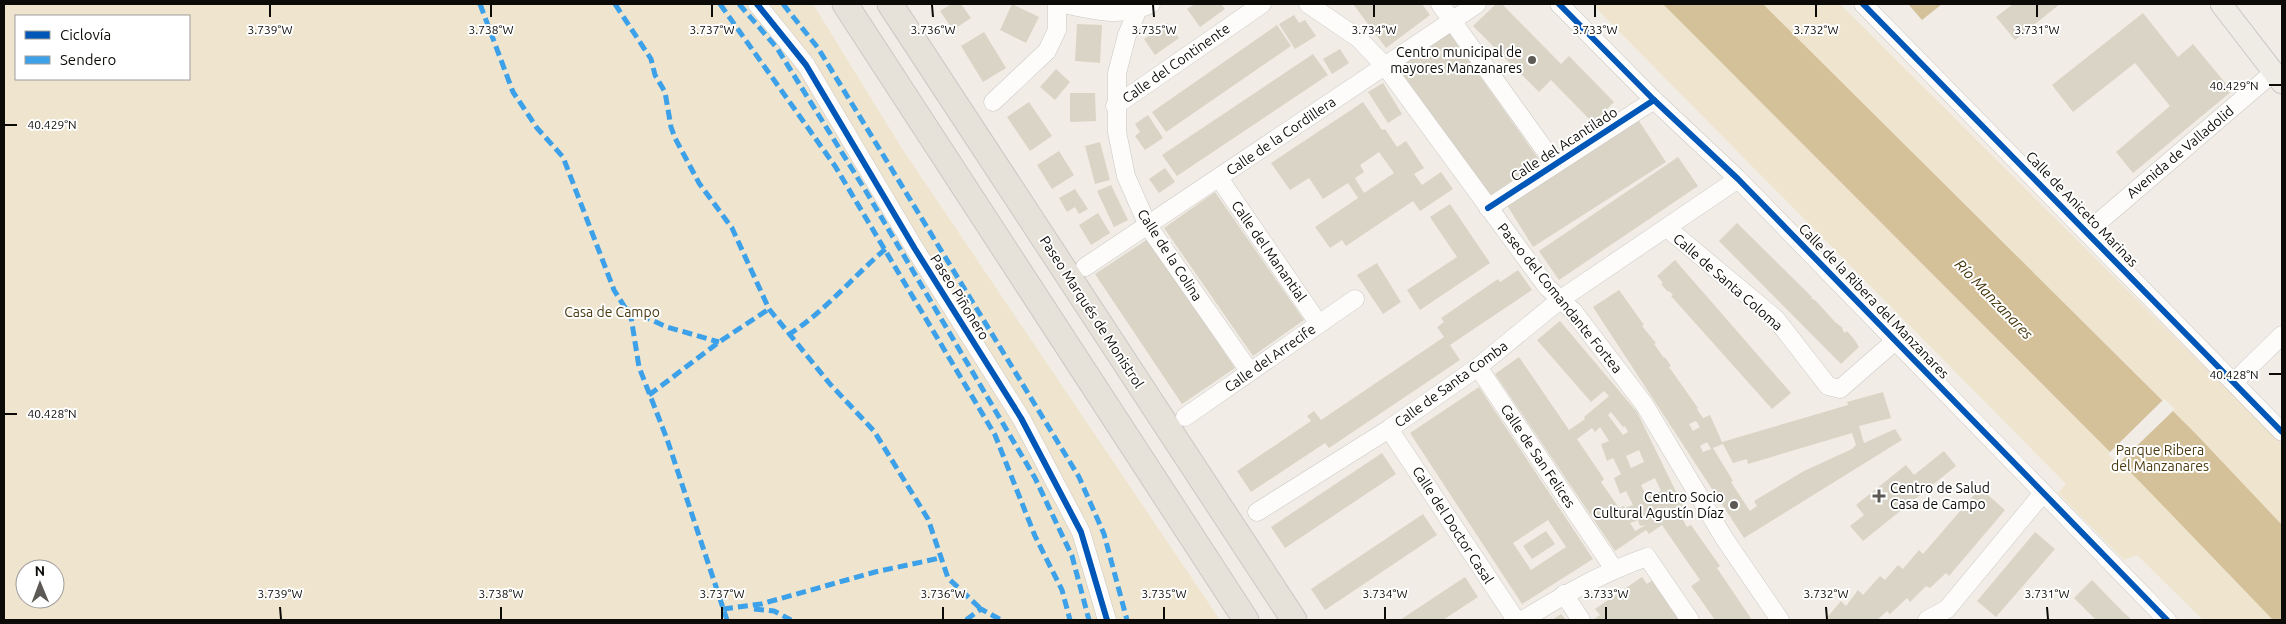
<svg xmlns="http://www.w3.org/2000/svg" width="2286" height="624" font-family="Ubuntu,sans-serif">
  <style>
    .green { fill: #efe4cd; fill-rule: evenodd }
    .water { fill: #d4c19a }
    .pier { fill: #f1ede6 }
    .building { fill: #dad4c6; fill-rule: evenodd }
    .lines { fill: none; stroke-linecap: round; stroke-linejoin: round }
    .minor-casing { stroke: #cbc8c3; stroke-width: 19 }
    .major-casing { stroke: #cac8c5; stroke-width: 23 }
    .highway-casing { stroke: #cac8c5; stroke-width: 27 }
    .minor { stroke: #fdfcfb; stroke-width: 18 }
    .major { stroke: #efece6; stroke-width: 21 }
    .highway { stroke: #e6e2d9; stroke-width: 25 }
    .quiet { stroke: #3ca1e9; stroke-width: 5; stroke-dasharray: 10 5; stroke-linecap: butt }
    .cycleway-casing { stroke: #fff; stroke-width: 9 }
    .cycleway { stroke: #0057b8; stroke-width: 6 }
    .ticks { fill: none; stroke: #0d0b07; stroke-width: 2 }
    .poi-dot { fill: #5d5a55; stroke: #fff; stroke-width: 2 }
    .labels { text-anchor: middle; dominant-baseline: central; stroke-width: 4; stroke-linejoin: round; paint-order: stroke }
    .poi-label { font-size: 14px; fill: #0d0b07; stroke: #fff; text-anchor: end }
    .street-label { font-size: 14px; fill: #0d0b07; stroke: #fff }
    .park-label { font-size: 14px; fill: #4b3a0f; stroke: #fff }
    .water-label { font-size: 15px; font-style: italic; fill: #443307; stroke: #fff }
    .ticks-label { font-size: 12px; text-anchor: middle; fill: #0d0b07; stroke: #fff; stroke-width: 4; stroke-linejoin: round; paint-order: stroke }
  </style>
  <rect width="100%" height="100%" fill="#f1ede6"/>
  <g class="green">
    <path d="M4,4H813L901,147L1220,620H4ZM16,16H189V79H16ZM25,569H55V599H25Z"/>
    <polygon points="1592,4 1840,4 2282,444 2282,620 2203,620 2137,555 2124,560 2058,493 2066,484"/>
  </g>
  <g class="water">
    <polygon points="1663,4 1763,4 2195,433 2282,525 2282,620 2273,620 2145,487"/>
    <polygon points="1911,4 1942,4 1922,20 1909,5"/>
  </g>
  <polygon class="pier" points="2164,399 2175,409 2118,464 2108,454"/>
  <g class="building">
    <polygon points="951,4 961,4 971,18 953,30 940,11"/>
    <polygon points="1012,4 1039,17 1026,43 1000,30"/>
    <polygon points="1195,4 1221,4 1225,9 1200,27 1187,9"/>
    <polygon points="1353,4 1422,4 1430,15 1386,48"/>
    <polygon points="1496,4 1502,4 1561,64 1569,56 1614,102 1593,123 1551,80 1539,92 1473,26"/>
    <polygon points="2013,4 2060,4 2015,40 1996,17"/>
    <polygon points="2143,13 2178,57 2193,44 2232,91 2133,173 2116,152 2170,106 2135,63 2073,112 2052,85"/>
    <polygon points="1294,15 1299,23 1305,20 1316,36 1295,49 1279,24"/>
    <polygon points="1167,23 1179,38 1155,55 1144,39"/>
    <polygon points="1077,24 1102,25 1100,63 1075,61"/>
    <polygon points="1277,25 1291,46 1166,132 1152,112"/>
    <polygon points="1448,31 1540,161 1489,197 1397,68"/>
    <polygon points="984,32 1006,68 983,82 961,46"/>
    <polygon points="1340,49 1349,63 1332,74 1323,59"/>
    <polygon points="1313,54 1328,75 1177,176 1162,155"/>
    <polygon points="1056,69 1070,82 1055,100 1040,87"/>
    <polygon points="1383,83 1402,114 1388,123 1368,92"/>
    <polygon points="1070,93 1095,93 1096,121 1070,122"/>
    <polygon points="1029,102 1052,136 1030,151 1007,117"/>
    <path d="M1363,102L1382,130L1385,129L1397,147L1406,141L1424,168L1414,174L1422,185L1441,172L1453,189L1420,211L1413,201L1346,246L1342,240L1330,248L1315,227L1358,198L1348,183L1323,199L1309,178L1290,190L1271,163ZM1379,152L1394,173L1364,193L1355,178L1364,172L1360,165Z"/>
    <polygon points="1148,115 1163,138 1145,150 1135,136 1140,132 1135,124"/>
    <polygon points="1637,118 1666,162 1533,247 1505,202"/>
    <polygon points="1100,142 1110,180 1095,184 1085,146"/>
    <polygon points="1059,151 1074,175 1052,189 1037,165"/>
    <polygon points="1678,157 1698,186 1559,280 1539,251"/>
    <polygon points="1165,168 1175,182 1159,193 1149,179"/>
    <polygon points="1111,185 1128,220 1114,227 1097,191"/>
    <polygon points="1075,189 1088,209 1079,214 1075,207 1067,212 1059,198"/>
    <polygon points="1215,192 1304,320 1253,356 1164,228"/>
    <polygon points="1450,204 1490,263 1420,310 1407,290 1457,257 1430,217"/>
    <polygon points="1098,213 1110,233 1091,245 1079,225"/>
    <polygon points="1737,223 1812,297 1811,298 1816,301 1835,322 1843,328 1842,329 1845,333 1847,331 1854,339 1859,347 1841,364 1719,241"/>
    <polygon points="1148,239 1235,368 1182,404 1095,274"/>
    <polygon points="1675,260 1791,393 1772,409 1671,296 1673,295 1669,291 1668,292 1661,284 1663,283 1657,276"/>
    <polygon points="1377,263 1401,302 1383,314 1357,275"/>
    <polygon points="1518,270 1532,290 1450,345 1460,360 1329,448 1325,443 1251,492 1237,471 1311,421 1307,416 1314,411 1321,420 1444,337 1437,327 1444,322 1441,318 1498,279 1500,282"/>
    <path d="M1619,290L1644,325L1642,326L1656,343L1654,344L1664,358L1665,357L1671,366L1669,367L1698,408L1697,409L1703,418L1710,415L1722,442L1848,405L1847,402L1883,392L1891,418L1859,426L1864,443L1895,429L1902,440L1744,538L1593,307ZM1696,421L1700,427L1693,431L1689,424ZM1852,433L1856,445L1852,449L1804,471L1754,501L1757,506L1750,511L1731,482L1733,481L1713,448L1723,444L1733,463L1747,459L1748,464ZM1707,442L1711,449L1703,452L1700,446Z"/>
    <path d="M1560,321L1637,412L1683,506L1677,510L1687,527L1691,525L1720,566L1717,568L1752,620H1715L1691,586L1700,580L1662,525L1649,534L1646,530L1615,551L1495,374L1519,357L1569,430L1585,419L1584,417L1609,396L1604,391L1591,402L1537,340ZM1611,412L1623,427L1625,426L1628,432L1623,435L1608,415ZM1600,427L1609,441L1601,444L1607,461L1613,458L1621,474L1614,478L1620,494L1626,491L1633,505L1625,508L1624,506L1619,508L1601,482L1604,479L1577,439L1592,428L1595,432ZM1639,450L1644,462L1631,468L1626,456ZM1655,478L1661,491L1647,497L1641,485ZM1667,507L1670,513L1654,521L1656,518L1655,515ZM1627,515L1630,523L1638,520L1640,526L1646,525L1635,531L1626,516Z"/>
    <path d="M1479,387L1593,559L1522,604L1410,433ZM1548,520L1566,547L1531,570L1513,543Z"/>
    <polygon points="1944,451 1956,466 1863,541 1850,526 1864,515 1856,505 1906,465 1914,475"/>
    <polygon points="1382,453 1396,474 1285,548 1271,527"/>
    <polygon points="1980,488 2005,510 1949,576 1946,573 1930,588 1926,586 1910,602 1907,598 1890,614 1887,611 1877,620 1825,620 1841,601 1846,606 1858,590 1863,595 1880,576 1885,580 1898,565 1903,569 1919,550 1923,554"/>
    <polygon points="1423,514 1437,535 1325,610 1311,589"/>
    <polygon points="1546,531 1555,544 1532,559 1523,546"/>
    <polygon points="2035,532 2055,549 1996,617 1977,601"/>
    <polygon points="1465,577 1478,597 1443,620 1400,620"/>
    <polygon points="1642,577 1647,584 1654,579 1681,620 1593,620 1600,615 1595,609"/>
    <polygon points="2092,580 2123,612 2132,620 2096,620 2074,598"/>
    <polygon points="1561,614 1566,620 1552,620"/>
  </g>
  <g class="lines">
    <g class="minor-casing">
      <g id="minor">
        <polyline points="757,4 806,65 915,249 1021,418 1081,532 1107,620"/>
        <path d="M1064,4C1096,11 1120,18 1151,4"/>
        <polyline points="1308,4 1358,38 1385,66 1547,287 1573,311 1644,404 1724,538 1780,620"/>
        <polyline points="1440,4 1555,164"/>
        <polyline points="1559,4 1654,100 1738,179 2167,620"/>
        <polyline points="1863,4 2282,432"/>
        <polyline points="1138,9 1127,35 1117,73 1117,132 1126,176 1148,226 1250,372"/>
        <polyline points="993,102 1047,51 1057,30 1057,4"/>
        <polyline points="1115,106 1262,4"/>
        <polyline points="1219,178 1319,324"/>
        <polyline points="1488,208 1654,100"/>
        <polyline points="1667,228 1776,319 1828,386 1840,389 1895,341"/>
        <polyline points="2087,232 2274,72"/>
        <polyline points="1085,267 1477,4"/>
        <polyline points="1478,367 1614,569"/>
        <polyline points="2234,382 2282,335"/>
        <polyline points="1185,417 1355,299"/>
        <polyline points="1389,429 1516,620"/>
        <polyline points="1257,512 1389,429 1478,367 1561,299 1738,179"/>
        <polyline points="1564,594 1581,620"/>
        <path d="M1523,620C1563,595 1602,573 1647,557L1690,620"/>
        <polyline points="1927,620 1947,609 2043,493"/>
      </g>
    </g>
    <g class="major-casing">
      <polyline id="major" points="2221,4 2282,83"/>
    </g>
    <g class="highway-casing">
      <g id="highway">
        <polyline points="845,4 1246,620"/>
        <polyline points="890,4 1294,620"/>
      </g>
    </g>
    <use href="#minor" class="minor"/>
    <use href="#major" class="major"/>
    <use href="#highway" class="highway"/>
    <g class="quiet">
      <polyline points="480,4 513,92 537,128 563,157 614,290 631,317 639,367 667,439 727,620"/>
      <polyline points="615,4 651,59 655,75 665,92 671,127 675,138 699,183 732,228 769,309 830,384 874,431 928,519 948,578 981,609"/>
      <polyline points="720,4 835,166 995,435 1035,536 1062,590 1070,620"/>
      <polyline points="739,4 777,48 867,193 1035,478 1072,556 1089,620"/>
      <polyline points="783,4 818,48 1079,477 1104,534 1127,620"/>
      <polyline points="4,5 4,4"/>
      <polyline points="627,309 667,327 719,342"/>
      <path d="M788,335C825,312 855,274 889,246"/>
      <polyline points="649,395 719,342 769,309"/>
      <polyline points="723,609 761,604 875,572 940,558"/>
      <polyline points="754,609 774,611 791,620"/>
      <polyline points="966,620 981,609 1001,620"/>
    </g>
    <g class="cycleway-casing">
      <g id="cycleway">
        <polyline points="757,4 806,65 915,249 1021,418 1081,532 1107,620"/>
        <polyline points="1559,4 1654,100 1738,179 2167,620"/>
        <polyline points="1863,4 2282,432"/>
        <polyline points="1488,208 1654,100"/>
      </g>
    </g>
    <use href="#cycleway" class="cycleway"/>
  </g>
  <path class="ticks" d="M270,5V17M491,5V17M712,5V17M932,5L933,17M1153,5L1154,17M1374,5V17M1595,5V17M1816,5V17M2037,5V17M2269,85H2281M5,125H17M2269,374H2281M5,414H17M280,607L281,619M501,607V619M722,607V619M943,607V619M1164,607V619M1385,607V619M1606,607V619M1826,607L1827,619M2047,607L2048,619"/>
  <g class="poi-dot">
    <circle cx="1532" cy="60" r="5"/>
    <path d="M1876.5 488.5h5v5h5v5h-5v5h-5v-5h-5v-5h5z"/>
    <circle cx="1734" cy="505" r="5"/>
  </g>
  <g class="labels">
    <g class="poi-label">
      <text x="1522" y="52">Centro municipal de<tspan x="1522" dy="16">mayores Manzanares</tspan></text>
      <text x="1890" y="488" text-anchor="start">Centro de Salud<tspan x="1890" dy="16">Casa de Campo</tspan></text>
      <text x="1724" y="497">Centro Socio<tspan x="1724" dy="16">Cultural Agustín Díaz</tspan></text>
    </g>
    <g class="street-label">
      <text transform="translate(1176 63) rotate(-35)">Calle del Continente</text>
      <text transform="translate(1281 136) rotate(-34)">Calle de la Cordillera</text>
      <text transform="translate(1564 144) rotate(-33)">Calle del Acantilado</text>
      <text transform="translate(2180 152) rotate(-40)">Avenida de Valladolid</text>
      <text transform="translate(2082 209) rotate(46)">Calle de Aniceto Marinas</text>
      <text transform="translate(1269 251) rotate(55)">Calle del Manantial</text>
      <text transform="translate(1170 255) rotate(57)">Calle de la Colina</text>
      <text transform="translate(1728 282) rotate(41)">Calle de Santa Coloma</text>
      <text transform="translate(960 297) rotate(58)">Paseo Piñonero</text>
      <text transform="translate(1560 298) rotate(51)">Paseo del Comandante Fortea</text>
      <text transform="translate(1874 301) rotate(46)">Calle de la Ribera del Manzanares</text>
      <text transform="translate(1092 312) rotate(57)">Paseo Marqués de Monistrol</text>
      <text transform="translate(1270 358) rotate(-35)">Calle del Arrecife</text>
      <text transform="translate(1451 384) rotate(-36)">Calle de Santa Comba</text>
      <text transform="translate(1538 456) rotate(56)">Calle de San Felices</text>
      <text transform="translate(1453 525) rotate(57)">Calle del Doctor Casal</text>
    </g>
    <g class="park-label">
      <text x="612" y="312">Casa de Campo</text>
      <text x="2160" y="450">Parque Ribera<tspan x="2160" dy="16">del Manzanares</tspan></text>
    </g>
    <g class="water-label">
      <text transform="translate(1994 299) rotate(46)">Río Manzanares</text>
    </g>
  </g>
  <g class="ticks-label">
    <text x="270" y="34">3.739°W</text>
    <text x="491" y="34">3.738°W</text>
    <text x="712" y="34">3.737°W</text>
    <text x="933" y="34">3.736°W</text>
    <text x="1154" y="34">3.735°W</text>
    <text x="1374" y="34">3.734°W</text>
    <text x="1595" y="34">3.733°W</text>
    <text x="1816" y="34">3.732°W</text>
    <text x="2037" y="34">3.731°W</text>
    <text x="2234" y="90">40.429°N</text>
    <text x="52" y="129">40.429°N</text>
    <text x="2234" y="379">40.428°N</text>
    <text x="52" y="418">40.428°N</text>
    <text x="280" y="598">3.739°W</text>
    <text x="501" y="598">3.738°W</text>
    <text x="722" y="598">3.737°W</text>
    <text x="943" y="598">3.736°W</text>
    <text x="1164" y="598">3.735°W</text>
    <text x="1385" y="598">3.734°W</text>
    <text x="1606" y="598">3.733°W</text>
    <text x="1826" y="598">3.732°W</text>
    <text x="2047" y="598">3.731°W</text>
  </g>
  <rect width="2286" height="624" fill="none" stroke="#0d0b07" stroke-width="10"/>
  <rect x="15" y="15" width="175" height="65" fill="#ffffff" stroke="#9e9d9c"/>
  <rect x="25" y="31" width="25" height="8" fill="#0057b8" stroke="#9e9d9c"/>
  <text x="60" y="40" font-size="15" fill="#0d0b07">Ciclovía</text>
  <rect x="25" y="56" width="25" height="8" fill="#3ca1e9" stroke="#9e9d9c"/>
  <text x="60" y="65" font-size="15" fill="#0d0b07">Sendero</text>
  <g transform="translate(40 584) rotate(359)"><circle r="24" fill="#ffffff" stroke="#9e9d9c"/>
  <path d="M0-4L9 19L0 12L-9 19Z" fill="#5d5a55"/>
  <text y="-8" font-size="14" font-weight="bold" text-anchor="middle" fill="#0d0b07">N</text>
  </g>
</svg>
